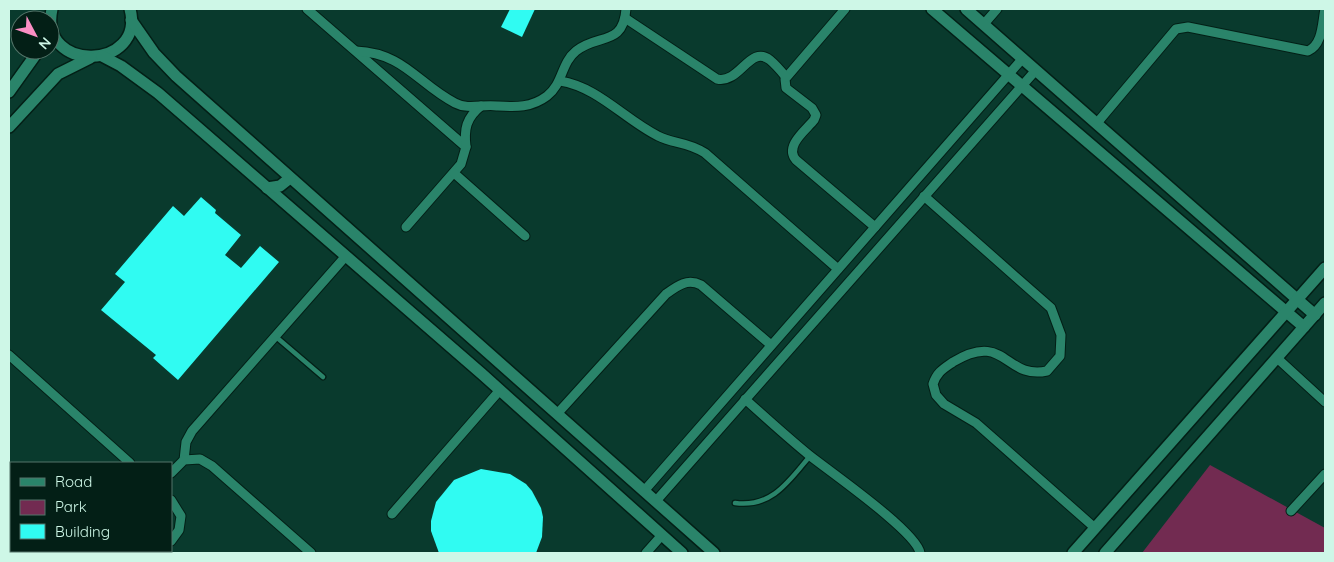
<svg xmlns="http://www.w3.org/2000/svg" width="1334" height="562" font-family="Quicksand,sans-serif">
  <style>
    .green { fill: #722b51 }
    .building { fill: #30fbf2 }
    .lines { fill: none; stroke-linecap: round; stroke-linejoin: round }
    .service-casing { stroke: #031f16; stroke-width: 7 }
    .minor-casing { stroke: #031f16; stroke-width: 11 }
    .tertiary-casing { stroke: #031f16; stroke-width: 14 }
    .service { stroke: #2a846a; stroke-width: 4.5 }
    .minor { stroke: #2a846a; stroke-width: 9 }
    .tertiary { stroke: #2a846a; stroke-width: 11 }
  </style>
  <rect width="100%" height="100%" fill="#093a2d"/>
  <polygon class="green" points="1210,465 1325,528 1325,553 1142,553"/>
  <g class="building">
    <polygon points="510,9 535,9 522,37 501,27"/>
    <polygon points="201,197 216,210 215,213 241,235 225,255 241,268 260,246 279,262 178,380 153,358 156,355 101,310 125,282 115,274 173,206 184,216"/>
    <polygon points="481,469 510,474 526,484 532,491 541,508 543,517 542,537 536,553 439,553 431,531 431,521 436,502 454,480"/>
  </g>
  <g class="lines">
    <g class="service-casing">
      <g id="service">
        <polyline points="275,336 323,377"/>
        <path d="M735,503C772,508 789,481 810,456"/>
      </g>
    </g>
    <g class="minor-casing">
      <g id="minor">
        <polyline points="307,9 466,147 461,164 406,227"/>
        <path d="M845,9L785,79L786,88L812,108L816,115L814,120C806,130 784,146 796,160L875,227"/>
        <path d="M625,18L717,79C740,84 750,44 770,60C776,65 781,71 786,77"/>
        <polyline points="984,24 997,9"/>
        <path d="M356,51C404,53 418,84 455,103C468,110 483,104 497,106C516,107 531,108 547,96C563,84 561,63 576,51C598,33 623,47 626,9"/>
        <path d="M560,81C598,87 624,119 658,136C673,144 686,141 705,153L838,269"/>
        <path d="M1097,123L1176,29L1188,27L1308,51C1323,44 1322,23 1325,9"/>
        <path d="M466,147C464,129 466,118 481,106"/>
        <polyline points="454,173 525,236"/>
        <path d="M924,196L1051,308L1061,335L1060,356L1047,371C1004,380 1006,330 953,362C943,369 937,372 933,384L936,395L944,404L976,423L1095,528"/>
        <polyline points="9,355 130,463"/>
        <polyline points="1277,358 1325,402"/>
        <path d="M745,399C766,418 787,437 809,455C829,471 917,532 920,553"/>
        <path d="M557,414L666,294C677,286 687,278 701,285L771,345"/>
        <polyline points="184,460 186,442 192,431 345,257"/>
        <polyline points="171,473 184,460 200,459 212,466 311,553"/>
        <polyline points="644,491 1023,58"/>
        <polyline points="171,500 181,516 179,530 171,541"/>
        <polyline points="656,501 1036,70"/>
        <polyline points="1291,511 1325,474"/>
        <polyline points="392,514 500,390"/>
        <polyline points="9,540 11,539"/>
        <polyline points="76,551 79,553"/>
        <polyline points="161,553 163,551"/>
        <polyline points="646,553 662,535"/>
      </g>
    </g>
    <g class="tertiary-casing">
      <g id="tertiary">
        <path d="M52,9C38,74 146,70 130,9"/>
        <polyline points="932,9 1304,327"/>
        <polyline points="966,9 1315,315"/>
        <polyline points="131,20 154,53 176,76 714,553"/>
        <polyline points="102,56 121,66 158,93 482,374 682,553"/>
        <polyline points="9,92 39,50"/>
        <polyline points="9,127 58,74 90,58"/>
        <polyline points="267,188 280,186 290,178"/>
        <polyline points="1073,553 1325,268"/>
        <polyline points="1105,553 1325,303"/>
      </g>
    </g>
    <use href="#service" class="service"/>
    <use href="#minor" class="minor"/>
    <use href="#tertiary" class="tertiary"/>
  </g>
  <rect width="1334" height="562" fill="none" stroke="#cef7e7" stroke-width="20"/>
  <rect x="10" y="462" width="162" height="90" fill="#031f16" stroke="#54756a"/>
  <rect x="20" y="478" width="25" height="8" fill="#2a846a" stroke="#54756a"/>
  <text x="55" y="487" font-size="15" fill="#cef7e7">Road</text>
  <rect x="20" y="500" width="25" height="15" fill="#722b51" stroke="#54756a"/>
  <text x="55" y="512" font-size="15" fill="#cef7e7">Park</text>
  <rect x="20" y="524" width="25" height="15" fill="#30fbf2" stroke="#54756a"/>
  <text x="55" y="537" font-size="15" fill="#cef7e7">Building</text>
  <g transform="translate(35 35) rotate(131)"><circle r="24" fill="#031f16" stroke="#54756a"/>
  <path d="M0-4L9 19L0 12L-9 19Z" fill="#fb8fc4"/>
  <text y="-8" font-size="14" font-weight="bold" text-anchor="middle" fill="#cef7e7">N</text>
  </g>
</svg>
